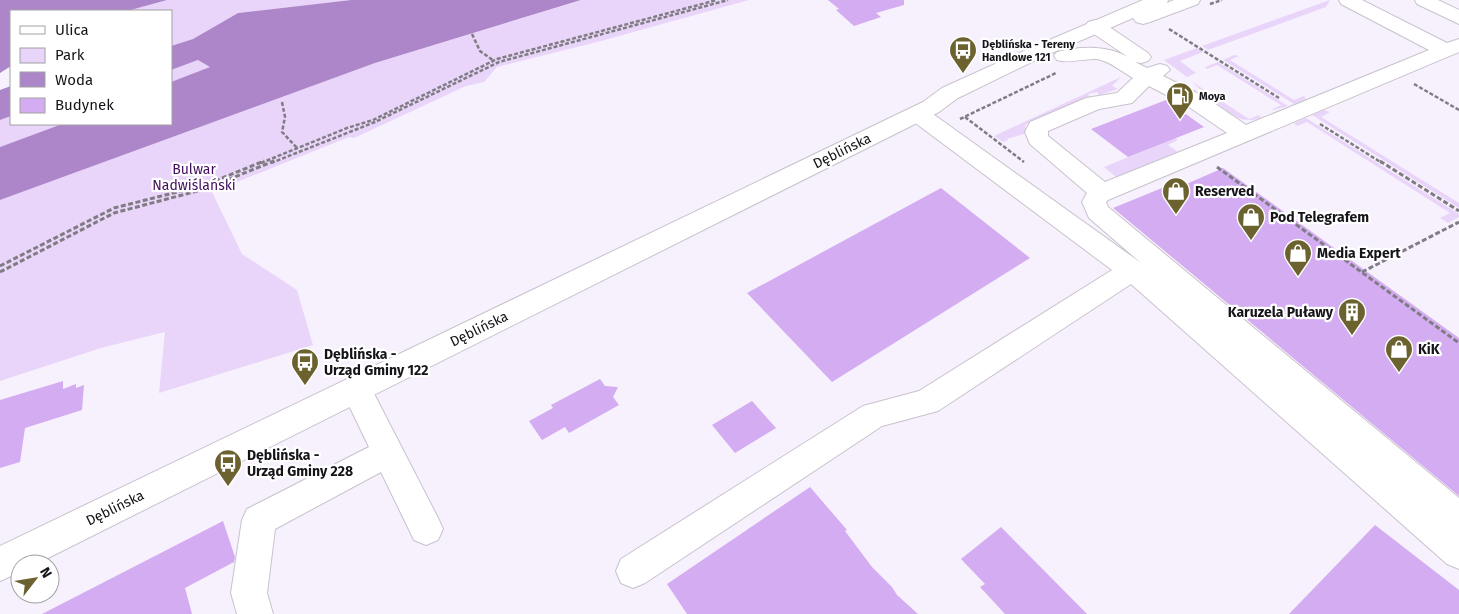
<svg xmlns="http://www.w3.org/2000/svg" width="1459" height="614" font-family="'Fira Sans',sans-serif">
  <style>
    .green { fill: #e9d5f9 }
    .water { fill: #ac86c9 }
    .building { fill: #d3acf1 }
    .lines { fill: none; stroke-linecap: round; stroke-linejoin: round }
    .minor-casing { stroke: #c8c2cd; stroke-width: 2 }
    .major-casing { stroke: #c8c2cd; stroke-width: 2 }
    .path-far1 { stroke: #807c84; stroke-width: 2.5; stroke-dasharray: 4 2; stroke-linecap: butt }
    .path { stroke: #807c84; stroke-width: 3; stroke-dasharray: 5 2.5; stroke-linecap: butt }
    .minor { fill: #fff; fill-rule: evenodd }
    .major { fill: #fff; fill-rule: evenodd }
    .labels { text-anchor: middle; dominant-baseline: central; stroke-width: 4.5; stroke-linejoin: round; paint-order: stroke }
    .far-poi-label { font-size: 11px; font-weight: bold; fill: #161418; stroke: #fff; text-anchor: start }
    .street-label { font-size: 14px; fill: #161418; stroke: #fff }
    .park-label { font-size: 14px; fill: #410d5e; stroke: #fff }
    .poi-label { font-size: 14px; font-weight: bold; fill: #161418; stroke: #fff; text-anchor: start }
  </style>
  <rect width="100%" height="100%" fill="#f7f1fd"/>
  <g class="green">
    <polygon points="167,0 351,0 238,13 193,39 171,46 171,11 127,11"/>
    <polygon points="582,0 749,0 601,41 497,67 484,82 466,86 354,138 349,137 212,192 242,254 297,290 313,345 159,393 165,332 101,348 0,381 0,200 375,63"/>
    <polygon points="1330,0 1326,7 1208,50 1202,46"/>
    <polygon points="1197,48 1203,52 1180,61 1196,73 1187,77 1164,60"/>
    <polygon points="1234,55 1239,56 1230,60 1294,100 1304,96 1306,99 1294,104 1223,60"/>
    <polygon points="198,60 211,67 171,82 171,70"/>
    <polygon points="1218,62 1288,106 1273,110 1271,110 1281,105 1217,65 1207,69 1205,67"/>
    <polygon points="1121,77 1112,86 1118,89 1099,95 1097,92 1088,94 1090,97 1026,124 1025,127 1027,133 1007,139 1008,140 1003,142 994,136"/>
    <path d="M1191,81L1249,119L1259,115L1261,118C1255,120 1248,121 1241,119C1227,114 1202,91 1191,81Z"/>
    <polygon points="1324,110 1330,112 1321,117 1459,203 1459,208 1312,115"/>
    <polygon points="11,116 11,124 62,124 0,147 0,120"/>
    <polygon points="1306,118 1459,214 1459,217 1448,223 1440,218 1450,213 1307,122 1297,126 1294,123"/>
    <polygon points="1175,138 1178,140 1168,145 1178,152 1116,177 1104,167"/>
  </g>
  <g class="water">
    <polygon points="0,0 167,0 127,11 11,11 11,66 0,73"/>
    <polygon points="351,0 581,0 375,63 0,200 0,147 62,124 171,124 171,82 210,67 198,60 171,70 171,46 193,39 238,13"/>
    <polygon points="11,86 11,116 0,120 0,90"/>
  </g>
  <g class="building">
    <polygon points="828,0 904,0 904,5 876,13 881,17 854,26 836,10 839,9"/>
    <polygon points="1166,100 1204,127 1128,157 1091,129"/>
    <polygon points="1223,168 1459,338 1459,496 1113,208 1162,188 1168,192"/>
    <polygon points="941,188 1030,258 832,382 747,293"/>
    <polygon points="600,379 605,386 618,387 613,397 619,405 569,433 565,427 542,440 529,421 553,408 551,405"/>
    <polygon points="63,381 63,389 76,384 76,388 84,385 82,410 25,428 20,462 0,468 0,400"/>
    <polygon points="752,401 776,428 735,453 712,425"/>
    <polygon points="810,487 847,530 845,531 872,567 892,587 897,595 918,614 687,614 667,584"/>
    <polygon points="223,521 235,557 234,562 185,588 192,614 42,614"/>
    <polygon points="1375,525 1459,590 1459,614 1289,614"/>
    <polygon points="1001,527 1087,614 1005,614 980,587 985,584 961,559"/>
  </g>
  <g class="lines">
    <g class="minor-casing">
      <g id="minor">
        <path d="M1339,0H1362L1447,43L1459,39V52L1108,200L1106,202L1108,207L1459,498V569L1447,564L1131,284L938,411L882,426L645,583L633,588L621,583L616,571L621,559L863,406L919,391L1112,270L910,119L907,114L910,109L918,107L926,109L1141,263L1089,218L1082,202L1087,193L1030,144L1025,132L1030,122L1086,98L1117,93L1133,78C1122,72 1110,61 1097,59C1084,58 1070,64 1057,60L1054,56L1057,52C1080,46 1107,45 1128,57L1088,30L1085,26L1088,22L1095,20L1102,22L1148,53L1151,57L1148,61L1141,63L1135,62L1147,68L1160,64L1167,66L1170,70L1163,76L1205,97L1246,125L1429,50L1341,4ZM1149,86L1189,107L1227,133L1105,182L1048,136V131L1099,109L1132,103Z"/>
        <polygon points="1415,0 1438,0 1459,10 1459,24 1417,4"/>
        <polygon points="356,377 367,380 438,518 443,529 438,540 426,545 414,540 381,472 275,529 267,593 273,614 237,614 231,593 242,520 247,509 369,447 341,389 345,380"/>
      </g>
    </g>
    <g class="major-casing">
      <polygon id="major" points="1143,0 1168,0 1167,3 1174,0 1200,0 1198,4 1150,22 1143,24 1136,22 1133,18 1040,58 958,98 939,112 36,564 20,564 20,572 0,581 0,546 923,102 942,88 1026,50"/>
    </g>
    <g class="path-far1">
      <polyline points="1210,4 1222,0"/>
      <polyline points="1169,29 1279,98"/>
      <polyline points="472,34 480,51 494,61"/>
      <polyline points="1414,84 1459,110"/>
      <polyline points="282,102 285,117 282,132 298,149"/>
      <polyline points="965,117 1024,162"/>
      <polyline points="960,119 1056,73"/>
      <polyline points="1320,124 1382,163"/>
      <polyline points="261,163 347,128 373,120 497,59 717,0"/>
      <polyline points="271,163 375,122 499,62 728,0"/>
    </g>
    <g class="path">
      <polyline points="1380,161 1459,211"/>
      <polyline points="1217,167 1459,343"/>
      <polyline points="0,266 114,208 205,185 264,161"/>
      <polyline points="0,272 114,213 205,189 274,161"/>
      <polyline points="1362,272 1459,222"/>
    </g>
    <use href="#minor" class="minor"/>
    <use href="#major" class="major"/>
  </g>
  <defs>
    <g id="bus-pin" transform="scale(1.4375)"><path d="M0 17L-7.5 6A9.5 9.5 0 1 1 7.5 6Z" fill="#6b622f" stroke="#fff"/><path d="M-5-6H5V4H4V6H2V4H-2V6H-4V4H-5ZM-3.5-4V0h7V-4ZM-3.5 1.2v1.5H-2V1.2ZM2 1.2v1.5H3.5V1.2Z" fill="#fff"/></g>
    <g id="fuel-pin" transform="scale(1.4375)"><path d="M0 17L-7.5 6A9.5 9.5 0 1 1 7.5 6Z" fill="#6b622f" stroke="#fff"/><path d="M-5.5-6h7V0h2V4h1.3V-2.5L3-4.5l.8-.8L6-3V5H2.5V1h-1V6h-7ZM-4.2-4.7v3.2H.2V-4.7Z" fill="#fff"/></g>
    <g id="shop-pin" transform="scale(1.4375)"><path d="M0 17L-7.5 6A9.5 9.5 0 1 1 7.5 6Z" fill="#6b622f" stroke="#fff"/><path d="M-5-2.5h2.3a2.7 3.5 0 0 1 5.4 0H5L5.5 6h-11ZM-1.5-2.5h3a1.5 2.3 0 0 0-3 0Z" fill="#fff"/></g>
    <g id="building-pin" transform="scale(1.4375)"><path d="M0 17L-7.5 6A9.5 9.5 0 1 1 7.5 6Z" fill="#6b622f" stroke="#fff"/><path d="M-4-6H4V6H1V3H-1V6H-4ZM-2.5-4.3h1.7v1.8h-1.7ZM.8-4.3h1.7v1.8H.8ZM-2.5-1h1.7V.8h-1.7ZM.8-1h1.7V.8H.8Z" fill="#fff"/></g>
  </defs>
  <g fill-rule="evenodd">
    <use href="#bus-pin" x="963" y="50"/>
    <use href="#fuel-pin" x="1180" y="96"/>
    <use href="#shop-pin" x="1176" y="191"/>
    <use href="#shop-pin" x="1251" y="217"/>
    <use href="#shop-pin" x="1298" y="253"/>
    <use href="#building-pin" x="1352" y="312"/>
    <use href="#shop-pin" x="1399" y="349"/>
    <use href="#bus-pin" x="305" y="362"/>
    <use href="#bus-pin" x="228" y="463"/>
  </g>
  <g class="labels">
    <g class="far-poi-label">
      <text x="982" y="44">Dęblińska - Tereny<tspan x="982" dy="13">Handlowe 121</tspan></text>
      <text x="1199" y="96">Moya</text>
    </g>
    <g class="street-label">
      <text transform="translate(842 151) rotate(-26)">Dęblińska</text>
      <text transform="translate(479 329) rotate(-26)">Dęblińska</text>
      <text transform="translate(115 508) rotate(-26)">Dęblińska</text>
    </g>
    <g class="park-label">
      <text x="194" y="169">Bulwar<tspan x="194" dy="16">Nadwiślański</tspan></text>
    </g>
    <g class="poi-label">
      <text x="1195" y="191">Reserved</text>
      <text x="1270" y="217">Pod Telegrafem</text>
      <text x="1317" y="253">Media Expert</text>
      <text x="1333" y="312" text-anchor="end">Karuzela Puławy</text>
      <text x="1418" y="349">KiK</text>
      <text x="324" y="354">Dęblińska -<tspan x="324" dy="16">Urząd Gminy 122</tspan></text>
      <text x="247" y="455">Dęblińska -<tspan x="247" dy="16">Urząd Gminy 228</tspan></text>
    </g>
  </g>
  <rect x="10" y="10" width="162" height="115" fill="#ffffff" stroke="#a2a1a3"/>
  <rect x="20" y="26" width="25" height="8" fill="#ffffff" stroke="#a2a1a3"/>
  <text x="55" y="35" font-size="15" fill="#161418">Ulica</text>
  <rect x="20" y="48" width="25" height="15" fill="#e9d5f9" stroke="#a2a1a3"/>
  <text x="55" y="60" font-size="15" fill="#161418">Park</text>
  <rect x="20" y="72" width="25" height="15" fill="#ac86c9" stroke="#a2a1a3"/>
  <text x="55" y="85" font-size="15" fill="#161418">Woda</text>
  <rect x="20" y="98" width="25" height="15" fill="#d3acf1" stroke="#a2a1a3"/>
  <text x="55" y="110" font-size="15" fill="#161418">Budynek</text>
  <g transform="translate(35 579) rotate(59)"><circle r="24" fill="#ffffff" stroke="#a2a1a3"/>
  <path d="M0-4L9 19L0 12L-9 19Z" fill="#6b622f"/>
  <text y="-8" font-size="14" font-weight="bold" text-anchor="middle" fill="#161418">N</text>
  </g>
</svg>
